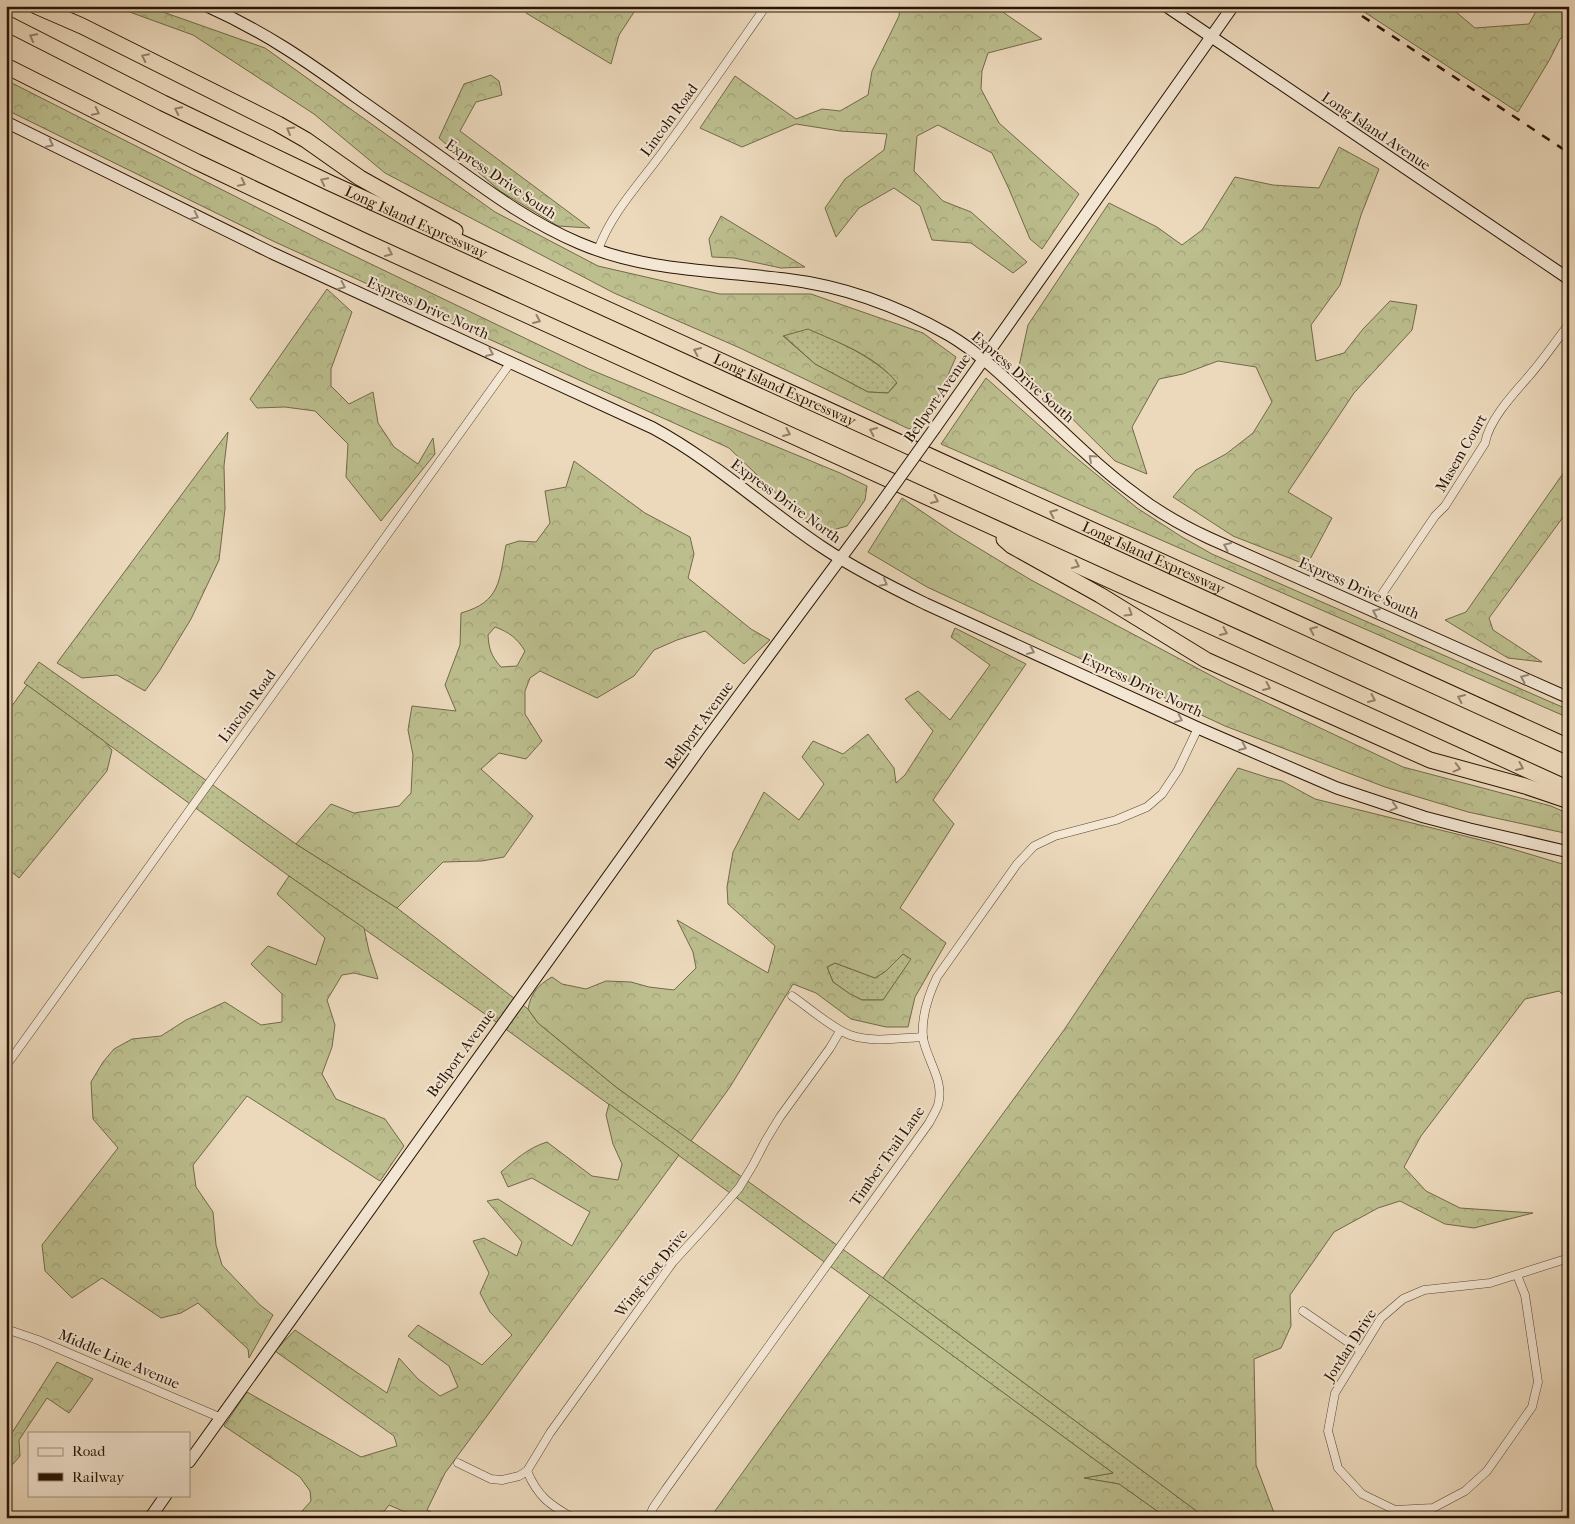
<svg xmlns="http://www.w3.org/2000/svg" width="1575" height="1524" font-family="'IM FELL French Canon',serif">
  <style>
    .grass { fill: url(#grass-dots); stroke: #726949 }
    .forest { fill: url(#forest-crowns); stroke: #726949; fill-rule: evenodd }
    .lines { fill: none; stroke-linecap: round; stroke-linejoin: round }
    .street-casing { stroke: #594532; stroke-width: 9 }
    .secondary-casing { stroke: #281404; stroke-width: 13 }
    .highway-casing { stroke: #281404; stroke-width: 17 }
    .street { stroke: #f3e6d3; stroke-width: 8 }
    .secondary { stroke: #f3e6d3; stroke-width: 11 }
    .highway { stroke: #ecd9bc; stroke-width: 15 }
    .rail { stroke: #281404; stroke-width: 2.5; stroke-dasharray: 9 9; stroke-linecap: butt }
    .secondary-bridge-casing { stroke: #281404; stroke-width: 13; stroke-linecap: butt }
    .secondary-bridge { stroke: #f3e6d3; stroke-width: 11 }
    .oneway { stroke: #948069 }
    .oneway2 { stroke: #988876 }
    .labels { text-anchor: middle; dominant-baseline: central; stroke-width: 4; stroke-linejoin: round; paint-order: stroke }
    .street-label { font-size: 15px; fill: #281404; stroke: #f3e6d3 }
  </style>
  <defs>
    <pattern id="grass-dots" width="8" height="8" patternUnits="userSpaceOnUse" patternTransform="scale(1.25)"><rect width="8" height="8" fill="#bcbe8e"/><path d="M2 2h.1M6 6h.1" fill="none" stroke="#a2a279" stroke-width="1.8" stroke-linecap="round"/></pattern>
    <pattern id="forest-crowns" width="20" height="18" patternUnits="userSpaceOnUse" patternTransform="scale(1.25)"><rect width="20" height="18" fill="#bcbe8e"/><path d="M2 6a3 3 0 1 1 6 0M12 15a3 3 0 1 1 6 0" fill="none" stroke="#a2a279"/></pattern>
  </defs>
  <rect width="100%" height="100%" fill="#ecd9bc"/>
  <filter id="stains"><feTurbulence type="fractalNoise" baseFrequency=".004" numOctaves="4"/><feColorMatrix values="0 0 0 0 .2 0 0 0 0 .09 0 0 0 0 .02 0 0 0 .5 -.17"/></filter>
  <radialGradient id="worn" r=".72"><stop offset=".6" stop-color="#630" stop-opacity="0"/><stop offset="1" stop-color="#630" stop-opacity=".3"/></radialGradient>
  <g class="grass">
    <path d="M808,328C840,343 873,356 897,382L888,393L868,392L815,364L783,335Z"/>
    <polygon points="39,662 296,844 397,908 528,1009 538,1023 616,1087 883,1278 1206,1518 1167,1518 1119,1484 1083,1478 1113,1473 492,1019 289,876 24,683"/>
    <polygon points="903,954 912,959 883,1000 862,1000 850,994 833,982 827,967 835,963 875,978 886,971"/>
  </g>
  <g class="forest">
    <path d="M113,6H146L265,48L495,212L598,266L720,294H811L923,333L956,357L928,420L909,429L740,348L614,293L385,173L314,114L193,35ZM808,329C839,343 875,355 897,383L888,393L868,392L815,364L783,336Z"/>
    <polygon points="531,6 638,6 619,35 611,64 526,13"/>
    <polygon points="900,6 994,6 1042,39 988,53 982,71 981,89 999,123 1079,194 1042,249 1030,239 1009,189 992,153 938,125 917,136 914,171 943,201 971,212 1027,262 1013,273 971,243 932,240 920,206 894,188 859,208 836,237 825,208 845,179 884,150 887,134 840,131 796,124 742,147 700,128 735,76 796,119 822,109 840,111 868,95 872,71 899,16"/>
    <polygon points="1355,6 1449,6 1475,28 1529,24 1539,6 1569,6 1569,31 1560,39 1550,59 1518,112"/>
    <polygon points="491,75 499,81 502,95 476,102 460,131 590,228 558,226 500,191 439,138 464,84"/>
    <polygon points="6,80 321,240 589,369 840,473 867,486 865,500 847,526 826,532 810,526 729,448 275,242 15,114 6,110"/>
    <polygon points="1339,147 1379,169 1361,215 1340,285 1311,325 1316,361 1344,353 1363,329 1390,301 1417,305 1412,330 1354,393 1288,492 1332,518 1307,565 1233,536 1173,497 1196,470 1226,454 1253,433 1272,402 1256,367 1218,361 1183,374 1159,379 1132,427 1147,474 1115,461 1019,366 1028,325 1109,203 1157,227 1182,245 1202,230 1235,177 1273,185 1319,188"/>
    <polygon points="721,216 805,267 781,268 734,258 712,257 709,239"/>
    <polygon points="327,289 352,312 331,369 331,386 349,404 373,392 378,423 394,447 418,464 433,438 435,454 381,521 346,477 348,444 315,411 285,407 257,408 250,399"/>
    <polygon points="986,378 1068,451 1137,508 1182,537 1212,554 1569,710 1569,718 941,444"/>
    <polygon points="228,432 224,466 225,509 219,560 191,619 160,670 145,691 117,675 82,678 57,663"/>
    <path d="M574,461L645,513L690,537L694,554L688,578L751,629L770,640L744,664L705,631L677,640L654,650L634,676L597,698L540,671L530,678L525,691V714L542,741L526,759L499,753L481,769L533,816L504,857L482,861L443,862L397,908L296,844L331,804L354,813L399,806L411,793L413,755L408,730L412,706L456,711L445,685L460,645L461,613C501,602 499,580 506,545L519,541L536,542L550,523L545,491L566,487ZM495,627C509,632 517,638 525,651L517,666L501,667C491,656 489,649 488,635Z"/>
    <polygon points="1569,465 1569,509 1489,618 1493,630 1542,662 1508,658 1445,620 1466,612"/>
    <polygon points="902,498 952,532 1031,580 1227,684 1403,767 1551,806 1569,814 1569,834 1468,812 1385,787 1225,726 927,587 868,552"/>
    <path d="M955,628L1026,664L933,800L954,824L900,908L946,943L915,997L908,1027H886L851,1019L816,993L793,984L730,1087L691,1141L616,1087L538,1023L528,1009C531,993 538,985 552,977L562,984L586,989L606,981L631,982L649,987L674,990L696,968L693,952L677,920L768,973L775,946L728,904L727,887L733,852L764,792L799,820L824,784L802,757L813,741L843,754L868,734L894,768L896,783L905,775L933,731L905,699L918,691L950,720L990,665L951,637ZM903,954L911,959L883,1000H862L850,994L833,982L827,967L835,963L875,978L886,971Z"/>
    <polygon points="27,685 104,741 112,750 107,771 19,878 6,867 6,714"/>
    <polygon points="1238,768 1269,778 1282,781 1315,799 1489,842 1569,866 1569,1000 1559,991 1525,999 1421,1136 1404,1167 1426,1191 1460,1208 1533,1213 1474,1228 1445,1224 1400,1201 1378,1208 1334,1232 1290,1295 1291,1326 1281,1348 1254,1359 1256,1465 1276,1518 1206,1518 883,1278 1064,1030"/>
    <polygon points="289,876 364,928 369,951 378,979 354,973 342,975 327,1000 335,1025 332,1047 322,1074 336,1099 385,1119 404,1146 380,1181 247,1096 193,1165 196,1187 213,1212 216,1245 222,1265 260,1305 273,1315 249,1358 248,1349 198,1303 181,1313 161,1318 102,1278 72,1298 45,1271 42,1245 118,1148 93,1119 91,1082 103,1062 114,1049 132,1039 161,1036 186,1020 225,1002 261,1025 282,1022 282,994 251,964 268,946 316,965 325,938 277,894"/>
    <path d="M609,1104L679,1155L445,1473L427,1510L443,1518H419L389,1505L379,1518H296L311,1501L310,1491L300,1477L224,1426L247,1392L361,1457L397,1446L394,1436L275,1351L295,1330L387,1393L399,1358L418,1379L440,1396L458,1387L449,1366L408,1336L418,1325L482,1365L512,1335L490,1312L480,1293L489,1273L473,1241L484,1238L517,1256L522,1242L487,1201L498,1199L572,1246L590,1212L532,1178L508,1187L501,1172C516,1159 528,1148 547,1142L592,1176L618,1180L622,1164L613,1144L606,1115Z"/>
    <polygon points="870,1295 1113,1473 1084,1478 1119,1484 1167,1518 710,1518"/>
    <polygon points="57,1362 93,1379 69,1413 47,1398 19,1440 20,1456 6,1472 6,1434 10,1436"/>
  </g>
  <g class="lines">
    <g class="street-casing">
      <g id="street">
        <path d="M598,250C612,211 643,180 667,146C701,100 733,53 766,6"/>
        <path d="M1380,597L1435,516L1445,506L1485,443C1489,420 1513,394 1529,376C1543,360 1556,341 1569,324"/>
        <path d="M792,996C808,1007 833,1029 850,1035C873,1043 900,1038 923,1037"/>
        <polyline points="6,1066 511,362"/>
        <polyline points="1517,1275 1525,1295 1538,1382 1532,1407 1487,1471 1465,1491 1433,1508 1395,1510 1362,1494 1338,1468 1328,1431 1335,1393 1381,1318 1403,1299 1424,1290 1490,1283 1569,1258"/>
        <polyline points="1303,1311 1361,1351"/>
        <polyline points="6,1329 38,1340 219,1417"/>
        <polyline points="458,1463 491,1479 502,1480 519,1476 527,1471 550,1433 673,1262 705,1227 739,1188 753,1165 766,1140 780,1117 830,1048 840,1031"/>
        <path d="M527,1471C538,1497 550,1505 573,1518"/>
        <path d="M649,1518L653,1508L666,1489L929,1123C932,1117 936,1111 938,1105C945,1081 927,1061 923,1038C921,1016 928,996 937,977L1017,864L1034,846L1055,836L1116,820L1147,807L1162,794L1178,770L1198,728"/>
      </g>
    </g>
    <g class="secondary-casing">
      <g id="secondary">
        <path d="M207,6C263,31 307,61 356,97C389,120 422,144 456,168C495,196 534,224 579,243C647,272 714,270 785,279C844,286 898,306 949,335C981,354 1007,380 1034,405C1067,435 1099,468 1135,494C1158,512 1183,526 1209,538L1569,698"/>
        <polyline points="1166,6 1569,279"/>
        <path d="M6,122L272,253L653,428C714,461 765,509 822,547C855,569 891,587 926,604L1198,728L1337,788L1424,817L1470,829L1569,852"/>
        <polyline points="935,428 1233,6"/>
        <polyline points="189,1462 701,747 880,505"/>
        <polyline points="150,1518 166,1495"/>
      </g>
    </g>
    <g class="highway-casing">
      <g id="highway">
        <polyline points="36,6 82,26 278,124 306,140 360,178 455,231"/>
        <path id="s1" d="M6,23L163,103L330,183L1569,747"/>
        <polyline points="6,66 197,162 364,241 1569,789"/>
        <polyline points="1004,539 1012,546 1100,595 1206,660 1430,760 1525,786 1569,801"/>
      </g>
    </g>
    <use href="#street" class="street"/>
    <use href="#secondary" class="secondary"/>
    <use href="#highway" class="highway"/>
    <polyline class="rail" points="1347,6 1569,153"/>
    <g class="secondary-bridge-casing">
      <polyline id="secondary-bridge" points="880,505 935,428"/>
    </g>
    <use href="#secondary-bridge" class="secondary-bridge"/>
  </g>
  <defs><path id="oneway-chevron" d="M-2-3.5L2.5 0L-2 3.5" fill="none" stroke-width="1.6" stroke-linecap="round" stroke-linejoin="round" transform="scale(1.25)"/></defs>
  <g class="oneway">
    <use href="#oneway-chevron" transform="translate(33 37) rotate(-152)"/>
    <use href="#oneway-chevron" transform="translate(145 57) rotate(-154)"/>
    <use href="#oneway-chevron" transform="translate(178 110) rotate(-154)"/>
    <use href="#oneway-chevron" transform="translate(96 112) rotate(26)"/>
    <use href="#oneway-chevron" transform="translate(290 130) rotate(-150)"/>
    <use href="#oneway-chevron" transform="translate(324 181) rotate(-154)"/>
    <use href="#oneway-chevron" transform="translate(242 183) rotate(26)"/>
    <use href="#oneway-chevron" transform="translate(389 253) rotate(25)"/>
    <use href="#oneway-chevron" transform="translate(537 320) rotate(24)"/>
    <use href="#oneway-chevron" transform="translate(697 351) rotate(-156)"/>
    <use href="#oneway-chevron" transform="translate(873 431) rotate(-156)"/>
    <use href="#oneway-chevron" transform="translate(787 433) rotate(24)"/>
    <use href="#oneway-chevron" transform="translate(935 500) rotate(24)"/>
    <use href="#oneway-chevron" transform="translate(1053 513) rotate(-156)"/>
    <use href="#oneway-chevron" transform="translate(1076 565) rotate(25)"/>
    <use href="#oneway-chevron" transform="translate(1129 613) rotate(32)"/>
    <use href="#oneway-chevron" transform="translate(1313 630) rotate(-156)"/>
    <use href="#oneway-chevron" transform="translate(1224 632) rotate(24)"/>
    <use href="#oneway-chevron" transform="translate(1267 687) rotate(24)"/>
    <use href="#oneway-chevron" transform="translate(1461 698) rotate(-156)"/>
    <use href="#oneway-chevron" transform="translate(1372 699) rotate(24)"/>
    <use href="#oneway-chevron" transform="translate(1520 767) rotate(24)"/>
    <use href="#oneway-chevron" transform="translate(1457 768) rotate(14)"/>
  </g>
  <g class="oneway2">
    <use href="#oneway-chevron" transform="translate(50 144) rotate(27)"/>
    <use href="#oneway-chevron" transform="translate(195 216) rotate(26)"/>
    <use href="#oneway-chevron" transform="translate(342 286) rotate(25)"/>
    <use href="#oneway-chevron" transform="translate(490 353) rotate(24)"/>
    <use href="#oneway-chevron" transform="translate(1092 458) rotate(-138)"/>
    <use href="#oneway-chevron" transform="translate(1227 546) rotate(-156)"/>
    <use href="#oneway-chevron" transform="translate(884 583) rotate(29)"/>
    <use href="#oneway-chevron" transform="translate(1376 612) rotate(-156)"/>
    <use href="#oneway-chevron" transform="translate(1031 651) rotate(24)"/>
    <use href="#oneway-chevron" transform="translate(1524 678) rotate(-156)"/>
    <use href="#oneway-chevron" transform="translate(1179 719) rotate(25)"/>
    <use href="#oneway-chevron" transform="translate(1243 747) rotate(24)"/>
    <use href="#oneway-chevron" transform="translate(1394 807) rotate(17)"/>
  </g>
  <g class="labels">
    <g class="street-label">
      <text transform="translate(669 120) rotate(-54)">Lincoln Road</text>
      <text transform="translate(1376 131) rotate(34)">Long Island Avenue</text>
      <text transform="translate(501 179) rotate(34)">Express Drive South</text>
      <text stroke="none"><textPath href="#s1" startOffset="456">Long Island Expressway</textPath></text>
      <text transform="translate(428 308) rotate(24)">Express Drive North</text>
      <text transform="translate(1023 377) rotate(41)">Express Drive South</text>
      <text stroke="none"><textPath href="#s1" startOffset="861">Long Island Expressway</textPath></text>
      <text transform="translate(937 398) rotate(-55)">Bellport Avenue</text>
      <text transform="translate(1461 453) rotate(-60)">Masem Court</text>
      <text transform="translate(786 501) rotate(36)">Express Drive North</text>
      <text stroke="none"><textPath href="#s1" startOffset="1266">Long Island Expressway</textPath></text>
      <text transform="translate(1359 588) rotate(24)">Express Drive South</text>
      <text transform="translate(1142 685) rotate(25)">Express Drive North</text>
      <text transform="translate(247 706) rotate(-54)">Lincoln Road</text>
      <text transform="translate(699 725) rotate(-54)">Bellport Avenue</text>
      <text transform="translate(461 1053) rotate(-54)">Bellport Avenue</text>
      <text transform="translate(887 1156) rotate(-55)">Timber Trail Lane</text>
      <text transform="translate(651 1273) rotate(-52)">Wing Foot Drive</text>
      <text transform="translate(1350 1345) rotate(-57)">Jordan Drive</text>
      <text transform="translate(119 1359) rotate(23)">Middle Line Avenue</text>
    </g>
  </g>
  <rect width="1575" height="1524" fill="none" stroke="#ecd9bc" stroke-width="25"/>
  <rect x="8" y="8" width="1560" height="1509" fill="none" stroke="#281404" stroke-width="2.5"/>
  <rect x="12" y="12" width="1550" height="1499" fill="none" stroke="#281404"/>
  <rect x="28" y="1432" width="162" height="65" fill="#f3e6d3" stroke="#a29280"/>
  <rect x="38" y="1448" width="25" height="8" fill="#f3e6d3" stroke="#a29280"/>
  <text x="72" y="1456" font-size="15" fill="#281404">Road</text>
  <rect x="38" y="1473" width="25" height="8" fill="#281404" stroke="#a29280"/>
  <text x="72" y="1482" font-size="15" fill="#281404">Railway</text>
  <rect width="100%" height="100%" filter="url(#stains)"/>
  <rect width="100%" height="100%" fill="url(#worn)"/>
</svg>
